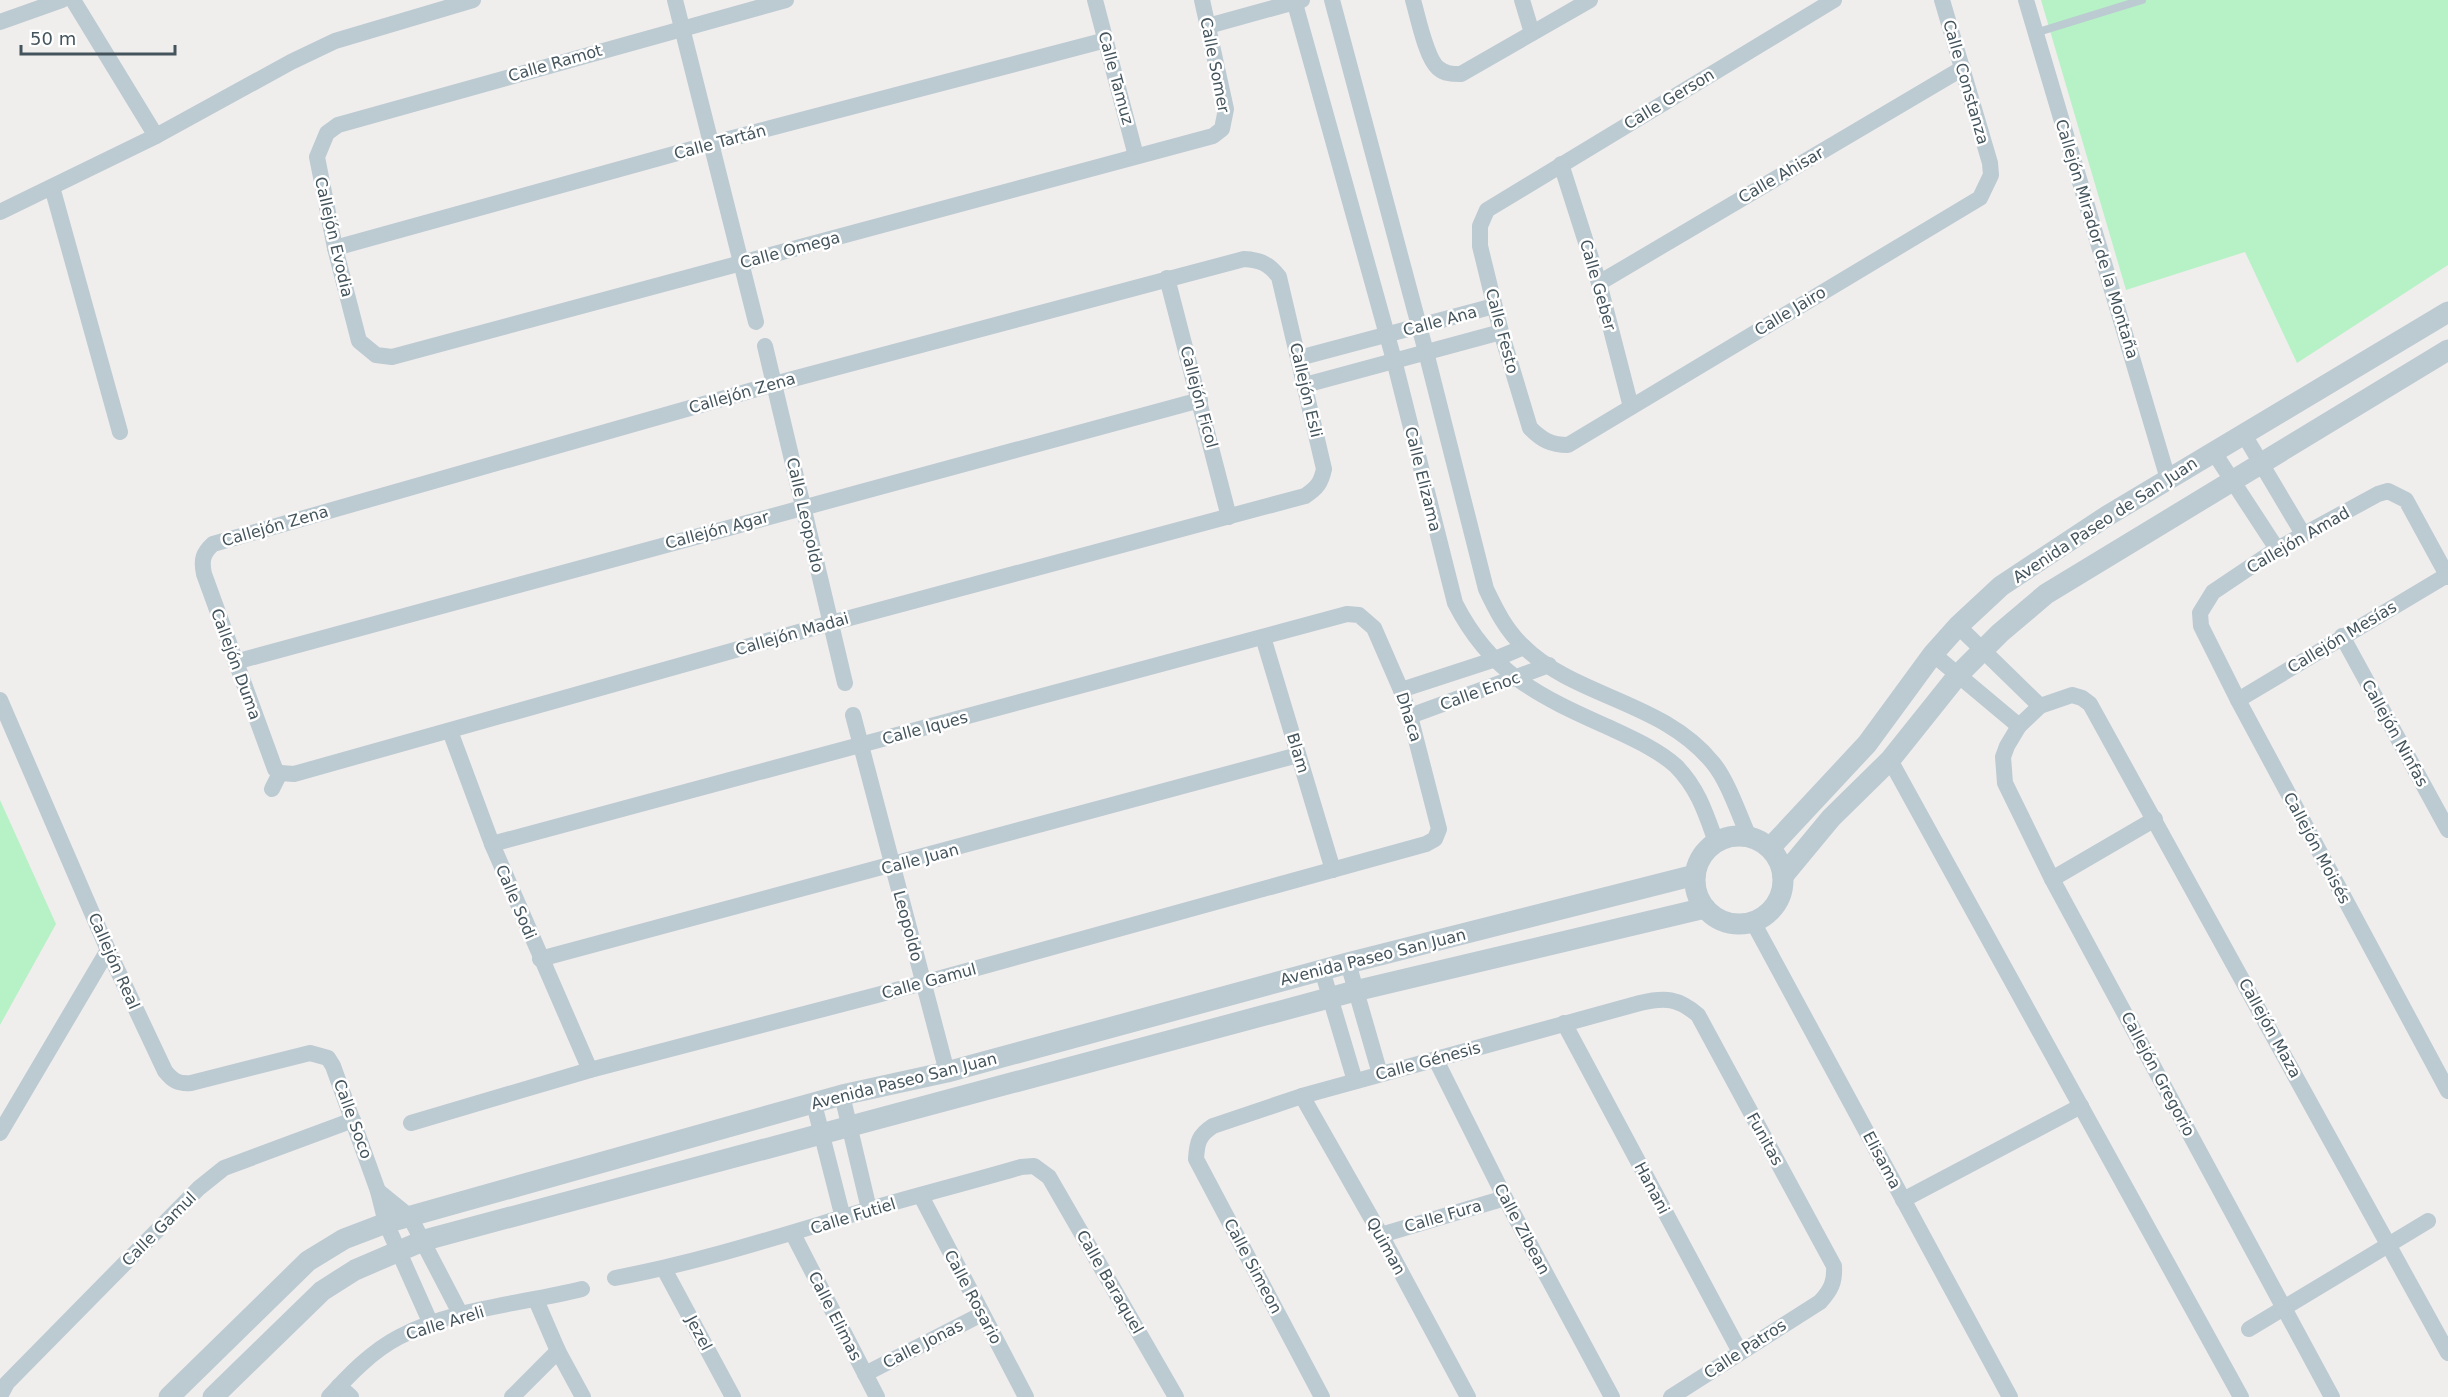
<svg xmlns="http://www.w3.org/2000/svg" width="2448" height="1397" font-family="'DejaVu Sans',sans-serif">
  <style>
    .green { fill: #b7f2c7 }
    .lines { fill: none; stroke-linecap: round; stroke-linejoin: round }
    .service { stroke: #bccad1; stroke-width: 8 }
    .minor { stroke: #bccad1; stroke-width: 16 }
    .tertiary { stroke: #bccad1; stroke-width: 21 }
    .labels { text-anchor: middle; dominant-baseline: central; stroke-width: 5; stroke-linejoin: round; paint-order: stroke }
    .street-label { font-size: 16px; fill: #44545c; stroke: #fff }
  </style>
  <rect width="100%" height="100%" fill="#f0eded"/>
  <g class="green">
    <polygon points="2041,0 2448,0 2448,265 2297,363 2245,252 2126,290"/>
    <polygon points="0,800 56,924 0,1025"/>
  </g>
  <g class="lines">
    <polyline class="service" points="2035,33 2142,0"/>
    <g class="minor">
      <polyline points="73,0 156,136"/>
      <polyline points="675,0 756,322"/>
      <polyline points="786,0 338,125 327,133 317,157 335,248 359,341 376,355 392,357 1213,136 1222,129 1226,109 1202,0"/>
      <polyline points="1095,0 1136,156"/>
      <path d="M1294,0L1394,360L1455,603C1491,674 1539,696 1608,727C1631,738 1657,749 1676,766C1698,788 1706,814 1716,842"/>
      <path d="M1332,0L1426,352L1486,589C1496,610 1506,630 1523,646C1576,698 1663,701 1713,763C1728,781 1739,815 1749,837"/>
      <path d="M1413,0C1418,17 1426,58 1438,68C1445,74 1453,74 1461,74L1590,0"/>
      <polyline points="1522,0 1532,33"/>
      <path d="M1834,0L1487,210L1480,226V246L1501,332L1530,428C1542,440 1551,445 1568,445L1980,198L1991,175L1990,163L1942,0"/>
      <polyline points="2026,0 2168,479"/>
      <polyline points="0,22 62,0"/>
      <polyline points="1208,26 1302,0"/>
      <polyline points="1561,164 1599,283 1631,407"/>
      <polyline points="52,187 120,432"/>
      <polyline points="0,212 156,136 291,62 335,41 473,0"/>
      <polyline points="335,248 710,144 1106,40"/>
      <path d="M1244,259C1261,260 1269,264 1279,277L1324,469C1321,483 1317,488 1305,496L831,623L294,774L280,773L275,769L204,574C201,560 203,553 213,544L774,384Z"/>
      <polyline points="1167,278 1229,517"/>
      <polyline points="1599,283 1963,68"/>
      <polyline points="765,346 845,683"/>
      <polyline points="1299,358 1494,306"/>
      <polyline points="1305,385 1501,332"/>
      <polyline points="2243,433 2303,534"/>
      <polyline points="2213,451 2277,549"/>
      <polyline points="2448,577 2406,500 2388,491 2378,494 2277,549 2213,592 2200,613 2201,626 2238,700 2448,1091"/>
      <polyline points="1958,626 2040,706"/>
      <polyline points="2342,636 2448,830"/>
      <polyline points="1263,637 1333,870"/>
      <polyline points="1933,654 2019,726"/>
      <polyline points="235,662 1200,400"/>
      <polyline points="1401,690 1493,660 1524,647"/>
      <path d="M0,700L108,950L165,1071C173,1081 178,1084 191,1083L310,1053L328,1058L333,1066L378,1191L386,1223L431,1324"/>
      <polyline points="2238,700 2447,575"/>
      <polyline points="853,715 947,1072"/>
      <polyline points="1410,716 1549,665"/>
      <polyline points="450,731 492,844 590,1070"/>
      <polyline points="1890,760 2241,1397"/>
      <polyline points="272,789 280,773"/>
      <polyline points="2052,879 2155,819"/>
      <polyline points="1753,922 2010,1397"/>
      <polyline points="540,959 1298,755"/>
      <polyline points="1348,963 1380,1074"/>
      <polyline points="1322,970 1355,1081"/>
      <polyline points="1564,1023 1740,1352"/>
      <polyline points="1436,1060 1505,1198 1612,1397"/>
      <polyline points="842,1095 869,1209"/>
      <polyline points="1302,1096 1381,1235 1468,1397"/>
      <polyline points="814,1104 843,1218"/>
      <polyline points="411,1123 590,1070 923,983 1426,844 1435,839 1439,829 1410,716 1401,690 1374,628 1359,615 1347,614 492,844"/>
      <polyline points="0,1133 108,950"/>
      <polyline points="378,1191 410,1217 461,1315"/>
      <polyline points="921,1196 1026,1397"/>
      <polyline points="1903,1200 2081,1106"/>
      <polyline points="793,1234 877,1397"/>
      <polyline points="1381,1235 1505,1198"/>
      <polyline points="664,1269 733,1397"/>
      <path d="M615,1278C701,1262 783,1235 867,1210C918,1195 970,1182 1021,1167L1034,1166L1049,1177L1176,1397"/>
      <polyline points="536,1300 558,1351 583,1397"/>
      <polyline points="2249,1329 2428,1221"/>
      <polyline points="865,1374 982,1314"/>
      <polyline points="339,1386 351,1397"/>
      <polyline points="0,1396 7,1383 199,1188 224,1168 353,1120"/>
      <path d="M329,1397C349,1375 372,1351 399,1337C454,1308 522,1304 582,1289"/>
      <polyline points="512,1397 558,1351"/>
      <path d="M1322,1397L1196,1159C1197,1142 1199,1135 1213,1126L1302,1096L1640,1003C1665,997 1678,998 1698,1015L1834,1266C1835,1282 1831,1290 1820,1302L1671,1397"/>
      <polyline points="2332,1397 2052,879 2005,783 2003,757 2007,746 2019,726 2040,706 2072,695 2082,698 2090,704 2448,1353"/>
    </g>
    <g class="tertiary">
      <circle cx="1739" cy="880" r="44"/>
      <polyline points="1770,848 1867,744 1933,654 1958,626 2001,586 2107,516 2448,312"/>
      <polyline points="1783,876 1831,818 1890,760 1958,675 2000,633 2046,594 2448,350"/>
      <polyline points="169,1397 308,1261 344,1239 386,1223 842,1095 947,1072 1348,963 1695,875"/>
      <polyline points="213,1397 322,1291 355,1270 425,1240 1355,991 1705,908"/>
    </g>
  </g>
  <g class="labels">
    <g class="street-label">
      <text transform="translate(555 63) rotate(-16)">Calle Ramot</text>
      <text transform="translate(1215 65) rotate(79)">Calle Somer</text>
      <text transform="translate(1116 78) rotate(75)">Calle Tamuz</text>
      <text transform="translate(1966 82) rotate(74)">Calle Constanza</text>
      <text transform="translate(1669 99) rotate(-31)">Calle Gerson</text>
      <text transform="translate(720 142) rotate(-15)">Calle Tartán</text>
      <text transform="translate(1781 175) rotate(-30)">Calle Ahisar</text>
      <text transform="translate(334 237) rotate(77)">Callejón Evodia</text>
      <text transform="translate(2097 239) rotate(73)">Callejón Mirador de la Montaña</text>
      <text transform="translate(790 250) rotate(-15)">Calle Omega</text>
      <text transform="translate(1598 285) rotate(74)">Calle Geber</text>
      <text transform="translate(1790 311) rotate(-31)">Calle Jairo</text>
      <text transform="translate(1440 321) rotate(-15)">Calle Ana</text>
      <text transform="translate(1502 331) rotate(75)">Calle Festo</text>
      <text transform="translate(1306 390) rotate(77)">Callejón Esli</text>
      <text transform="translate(742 393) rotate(-16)">Callejón Zena</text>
      <text transform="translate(1199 397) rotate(75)">Callejón Ficol</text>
      <text transform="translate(1423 479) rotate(76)">Calle Elizama</text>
      <text transform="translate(805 515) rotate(77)">Calle Leopoldo</text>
      <text transform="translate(2105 520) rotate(-33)">Avenida Paseo de San Juan</text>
      <text transform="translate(275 526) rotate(-16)">Callejón Zena</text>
      <text transform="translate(717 530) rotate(-15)">Callejón Agar</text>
      <text transform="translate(2298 540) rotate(-30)">Callejón Amad</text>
      <text transform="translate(792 634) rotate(-16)">Callejón Madai</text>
      <text transform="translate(2342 637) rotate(-31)">Callejón Mesías</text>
      <text transform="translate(236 664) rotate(70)">Callejón Duma</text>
      <text transform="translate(1480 691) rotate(-20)">Calle Enoc</text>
      <text transform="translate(1409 717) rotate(72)">Dhaca</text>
      <text transform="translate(925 728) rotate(-15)">Calle Iques</text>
      <text transform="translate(2395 733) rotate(61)">Callejón Ninfas</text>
      <text transform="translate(1298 753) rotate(73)">Blam</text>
      <text transform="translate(2317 848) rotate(62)">Callejón Moisés</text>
      <text transform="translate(920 859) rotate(-15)">Calle Juan</text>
      <text transform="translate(516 902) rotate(67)">Calle Sodi</text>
      <text transform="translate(908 926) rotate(75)">Leopoldo</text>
      <text transform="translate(1373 957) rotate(-14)">Avenida Paseo San Juan</text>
      <text transform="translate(114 961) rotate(66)">Callejón Real</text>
      <text transform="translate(929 981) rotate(-15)">Calle Gamul</text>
      <text transform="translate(2270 1028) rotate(61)">Callejón Maza</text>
      <text transform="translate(1428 1061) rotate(-15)">Calle Génesis</text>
      <text transform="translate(2158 1074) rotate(62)">Callejón Gregorio</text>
      <text transform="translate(904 1081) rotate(-14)">Avenida Paseo San Juan</text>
      <text transform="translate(353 1119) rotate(70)">Calle Soco</text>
      <text transform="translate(1765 1139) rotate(61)">Funitas</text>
      <text transform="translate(1882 1160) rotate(62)">Elisama</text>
      <text transform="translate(1652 1188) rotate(62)">Hanani</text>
      <text transform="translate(853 1216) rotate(-17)">Calle Futiel</text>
      <text transform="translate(1443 1216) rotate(-16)">Calle Fura</text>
      <text transform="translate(159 1229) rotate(-45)">Calle Gamul</text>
      <text transform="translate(1522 1229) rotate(62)">Calle Zibean</text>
      <text transform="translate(1386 1246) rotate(61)">Quiman</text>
      <text transform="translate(1253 1266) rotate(62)">Calle Simeon</text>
      <text transform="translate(1110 1282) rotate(60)">Calle Baraquel</text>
      <text transform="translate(973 1297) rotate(62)">Calle Rosario</text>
      <text transform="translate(835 1316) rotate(63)">Calle Elimas</text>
      <text transform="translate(445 1323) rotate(-17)">Calle Areli</text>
      <text transform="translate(699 1333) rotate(62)">Jezel</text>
      <text transform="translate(923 1344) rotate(-27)">Calle Jonas</text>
      <text transform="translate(1745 1349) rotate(-33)">Calle Patros</text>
    </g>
  </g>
  <path d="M21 45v9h154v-9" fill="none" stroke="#44545c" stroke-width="3"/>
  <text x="30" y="45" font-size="18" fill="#44545c" stroke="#ffffff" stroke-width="4.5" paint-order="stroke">50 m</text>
</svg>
